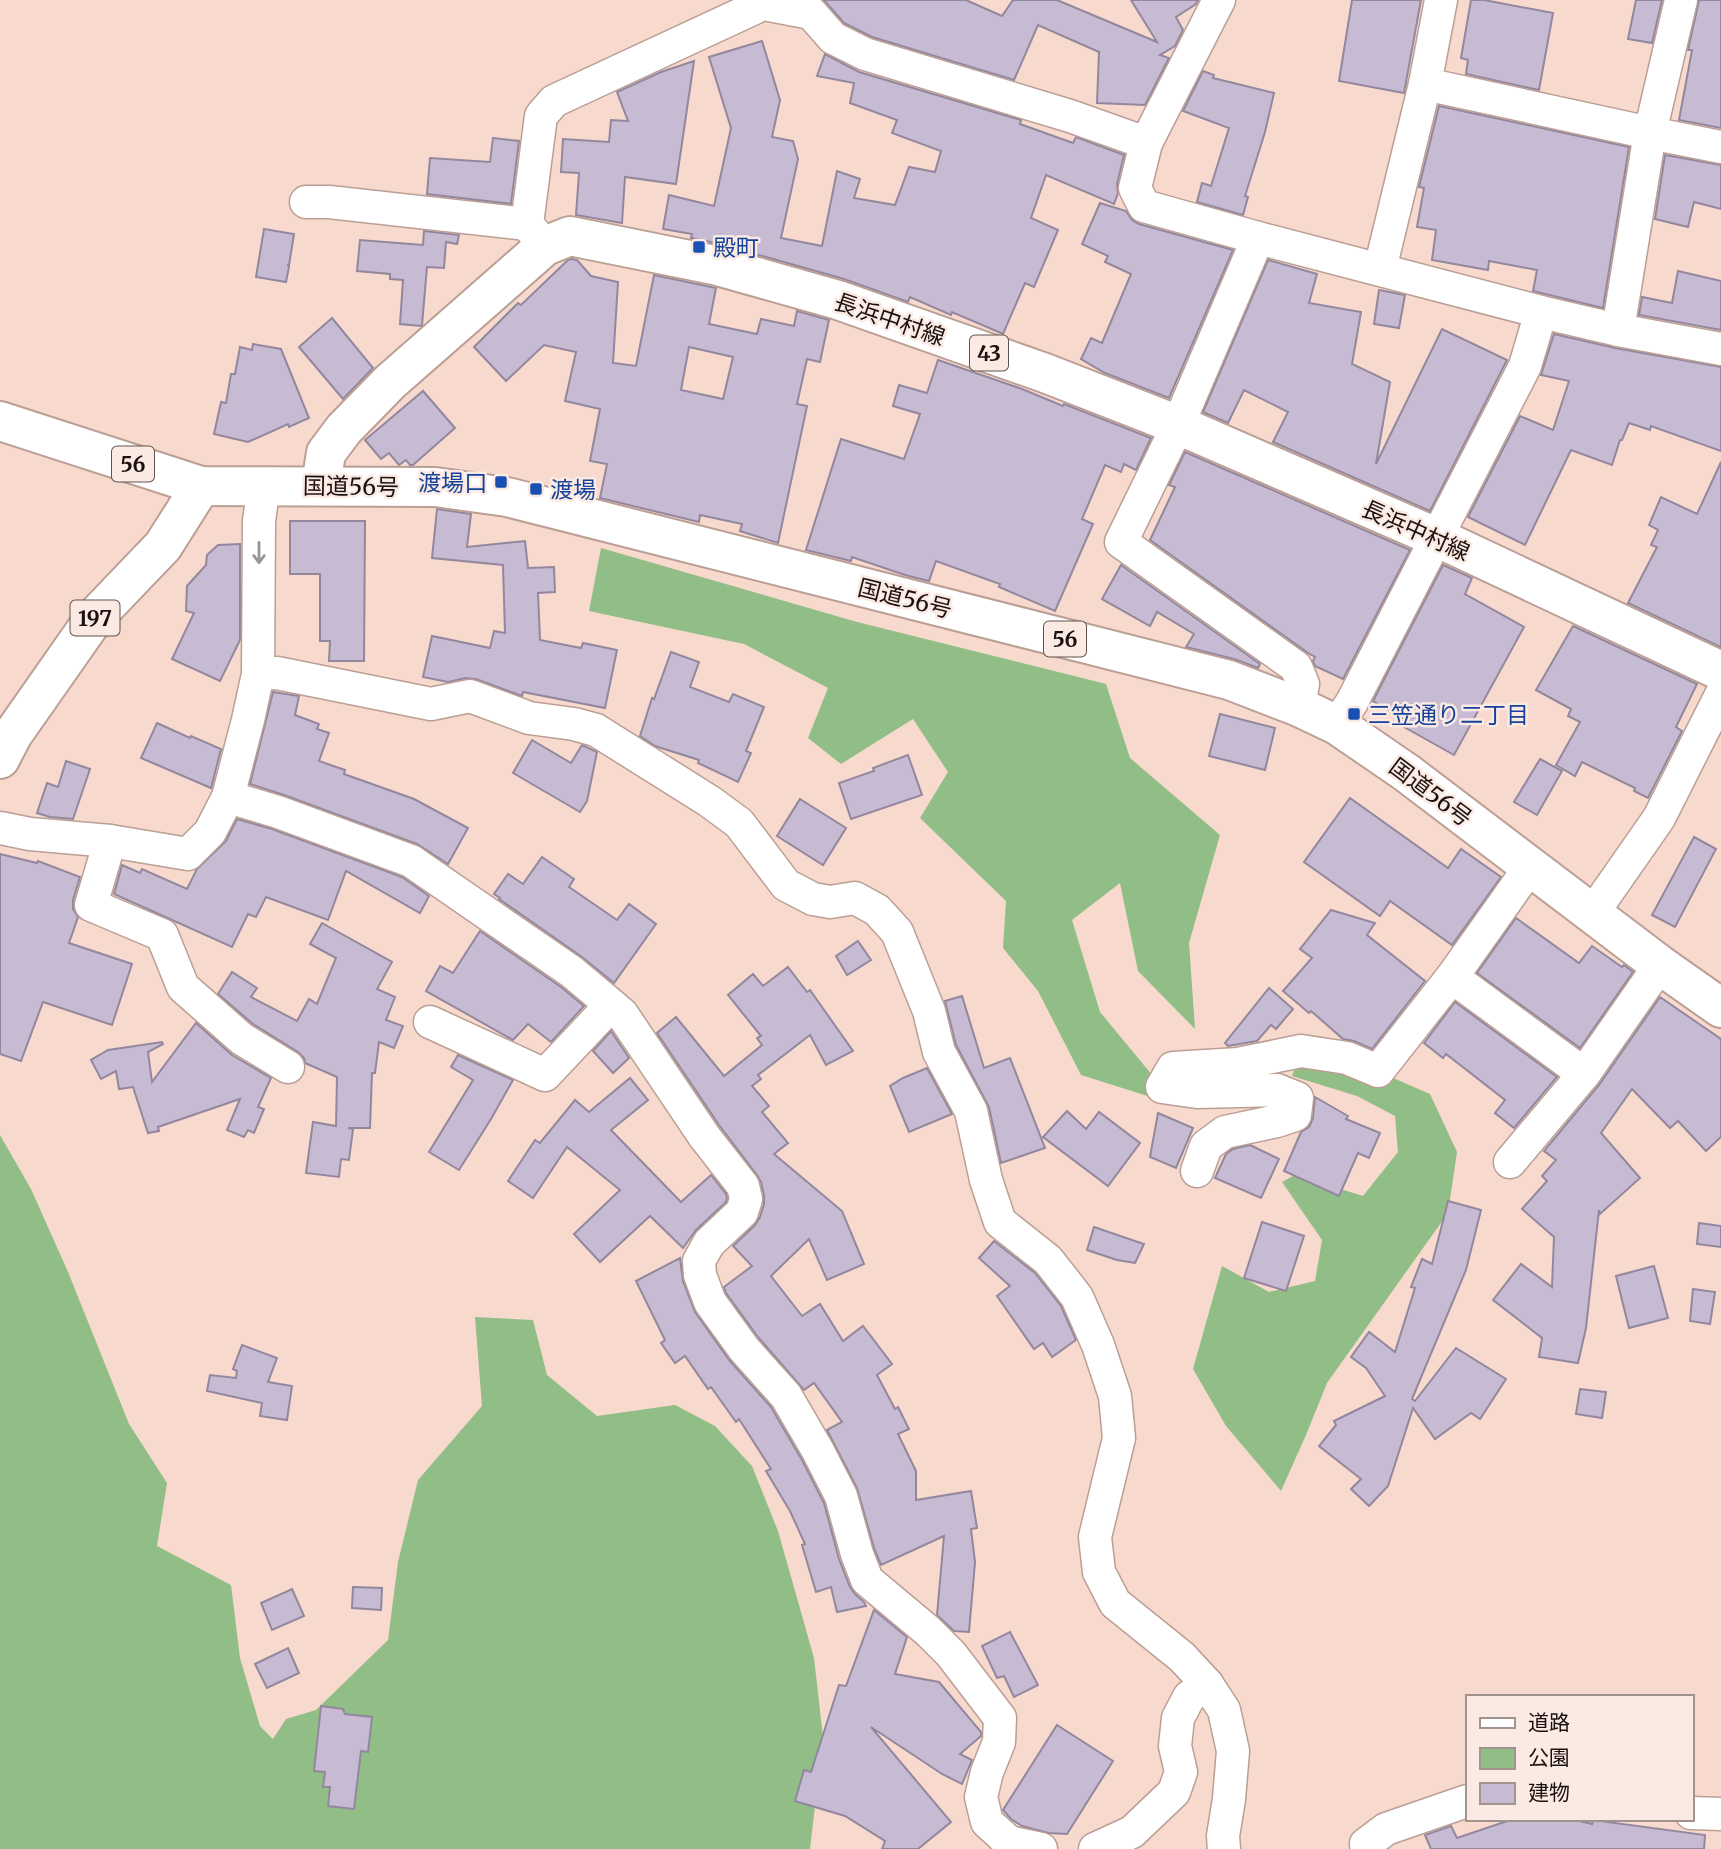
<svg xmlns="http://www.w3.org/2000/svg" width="1721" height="1849" font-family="Merriweather,'Noto Sans JP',serif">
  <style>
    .green { fill: #91be86 }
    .building { fill: #c7bad3; stroke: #93879e; stroke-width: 2; fill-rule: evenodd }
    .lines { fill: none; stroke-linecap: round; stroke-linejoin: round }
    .minor-casing { stroke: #bb9f94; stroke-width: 35 }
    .primary-casing { stroke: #bb9f94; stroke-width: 42 }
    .trunk-casing { stroke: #bb9f94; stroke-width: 42 }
    .minor { stroke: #fff; stroke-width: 32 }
    .primary { stroke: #fff; stroke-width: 38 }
    .trunk { stroke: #fff; stroke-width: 38 }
    .oneway { stroke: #989492 }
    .transit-dot { fill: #1a4fb4; stroke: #fbe9e3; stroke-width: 2.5 }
    .labels { text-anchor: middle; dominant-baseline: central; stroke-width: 5; stroke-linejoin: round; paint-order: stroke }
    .shield { fill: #fbe9e3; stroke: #5e524d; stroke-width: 2 }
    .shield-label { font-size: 21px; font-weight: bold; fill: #1b110d }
    .transit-label { font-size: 23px; fill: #164399; stroke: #fbe9e3; text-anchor: start }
    .street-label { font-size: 23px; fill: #1b110d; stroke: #fbe9e3 }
  </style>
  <rect width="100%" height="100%" fill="#f7d9ce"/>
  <g class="green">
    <polygon points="601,548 857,622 1106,684 1130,758 1220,835 1189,943 1195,1029 1138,971 1120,883 1072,920 1100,1012 1162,1087 1154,1098 1081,1075 1038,991 1003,948 1006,901 920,818 948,772 913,719 841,764 808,738 828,688 744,644 589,611"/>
    <polygon points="1301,1051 1347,1058 1430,1094 1457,1152 1448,1213 1327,1383 1306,1435 1281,1491 1226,1426 1193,1369 1222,1266 1269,1292 1315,1281 1322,1240 1282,1182 1295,1175 1363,1196 1398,1152 1395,1116 1357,1096 1292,1076"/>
    <polygon points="0,1135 31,1189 68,1272 129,1424 167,1483 157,1546 231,1585 240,1658 260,1726 273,1739 286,1719 316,1710 388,1640 398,1562 418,1480 482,1406 475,1317 533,1320 547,1375 597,1416 675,1405 715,1426 752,1466 778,1531 814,1658 823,1737 810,1849 0,1849"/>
  </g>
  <g class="building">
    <polygon points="824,0 966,0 1002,16 1013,0 1057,0 1157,42 1131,0 1198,0 1196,4 1176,17 1183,30 1175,46 1160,55 1169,58 1145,105 1097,103 1099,52 1038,25 1014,80 872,37 844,23"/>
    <polygon points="1352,0 1421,0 1404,93 1339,81"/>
    <polygon points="1471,0 1484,0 1553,13 1539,90 1466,74 1468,60 1461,58"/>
    <polygon points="1636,0 1662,0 1652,43 1628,39"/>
    <polygon points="1699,0 1721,0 1721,128 1679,120 1692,50 1688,50"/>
    <polygon points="762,41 780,100 772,137 793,141 798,159 781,238 822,246 837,171 860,179 854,198 895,205 909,167 935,172 941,151 892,133 897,120 850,103 854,83 817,76 825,54 859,72 1021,120 1020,124 1073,143 1076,137 1124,155 1117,184 1118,193 1114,204 1046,175 1031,218 1058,230 1034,287 1025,283 1003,334 952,312 951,315 910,297 908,302 844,279 720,244 691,238 692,234 663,229 669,195 714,206 731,128 709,57"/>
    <polygon points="694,61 676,184 625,177 622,223 576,215 579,173 561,172 563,139 609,142 611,120 628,121 617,92 661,72"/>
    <polygon points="1203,71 1214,75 1213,78 1274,93 1265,132 1245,196 1248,197 1243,215 1197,202 1202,183 1211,186 1229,128 1183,111"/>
    <polygon points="1439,106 1629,147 1603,308 1533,291 1537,270 1489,261 1488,270 1432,260 1436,230 1417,227 1424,188 1419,187"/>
    <polygon points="493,138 519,141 511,204 427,194 430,158 490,162"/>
    <polygon points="1665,155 1721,165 1721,209 1694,202 1688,227 1655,219"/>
    <polygon points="1100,203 1126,211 1132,220 1139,224 1233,250 1169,398 1105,373 1081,359 1091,338 1102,343 1131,274 1105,262 1108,256 1082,244"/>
    <polygon points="264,229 294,234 289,265 288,265 289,267 286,282 256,277"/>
    <polygon points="424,231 459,235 457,244 446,242 444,268 427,267 422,325 421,326 400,324 403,280 390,279 390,274 357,271 360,240 423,245"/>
    <path d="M572,259L577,260L591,276L618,282L613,363L636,366L654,275L716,288L709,324L757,334L761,319L794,326L797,311L829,320L820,362L807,359L797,404L807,406L778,543L740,531L742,524L700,515L699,522L600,498L607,464L590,461L600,409L565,401L576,352L544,345L506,381L474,347L518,303L521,305L568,260ZM689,347L733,357L723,399L681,390Z"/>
    <polygon points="1268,260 1317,274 1309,303 1361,312 1352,364 1390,382 1376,464 1442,329 1507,360 1430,511 1273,442 1288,412 1244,390 1228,423 1203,412"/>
    <polygon points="1678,271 1721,281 1721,330 1639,315 1642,297 1672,303"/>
    <polygon points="1379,290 1405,295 1399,328 1374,324"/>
    <polygon points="332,318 373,368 343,399 299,347"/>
    <polygon points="1554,334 1615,348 1721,367 1721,451 1651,426 1650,430 1629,423 1622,440 1620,440 1612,465 1571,450 1525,545 1468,517 1520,416 1553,430 1569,381 1541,375"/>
    <polygon points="253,344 281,349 309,418 289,427 288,424 248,442 214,434 221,402 226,403 231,374 235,374 240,347 252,350"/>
    <polygon points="938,360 1022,389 1063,406 1064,404 1151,438 1136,470 1124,464 1121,472 1105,465 1082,519 1093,524 1055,611 999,587 1000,584 936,561 929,581 905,575 852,557 851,561 806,550 841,439 904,459 920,414 893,406 899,385 927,393"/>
    <polygon points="423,391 455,428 413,465 410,465 406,460 399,465 389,453 381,459 365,440"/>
    <polygon points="1185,452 1410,550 1343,679 1315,666 1313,661 1315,657 1308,653 1150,540 1175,487 1169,485"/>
    <polygon points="1721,462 1721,647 1628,603 1657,547 1651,545 1658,530 1649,525 1661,497 1697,514"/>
    <polygon points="437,509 471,514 467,547 525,541 528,568 554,567 555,592 538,593 540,640 581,648 583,643 617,650 605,708 523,692 522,696 476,679 466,678 448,682 423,677 432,636 490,648 494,631 505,633 503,565 432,558"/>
    <polygon points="290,521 365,521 364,661 329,661 330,641 320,641 320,574 290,574"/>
    <polygon points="240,544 240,640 220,681 172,659 194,613 186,611 187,586 206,565 207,555 218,545"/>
    <polygon points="1121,565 1260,664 1258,668 1234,659 1186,647 1194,634 1157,612 1150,626 1102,599"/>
    <polygon points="1443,565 1472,578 1465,594 1524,627 1454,755 1404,727 1408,721 1373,701"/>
    <polygon points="1573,626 1697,684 1676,727 1682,731 1648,798 1634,791 1635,788 1582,762 1575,776 1556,765 1580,722 1568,716 1571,709 1536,690"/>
    <polygon points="671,652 699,662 690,687 729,702 733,694 764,707 746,751 751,753 738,782 698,763 699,760 655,746 640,736 652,698 654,699"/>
    <polygon points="273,692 299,696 295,715 319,724 317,729 329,733 319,761 345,770 344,774 414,799 468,828 448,864 417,844 284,795 250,784"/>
    <polygon points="1220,714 1275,728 1265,770 1209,756"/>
    <polygon points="157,723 190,738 191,736 221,749 211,788 141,758"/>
    <polygon points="532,740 571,763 582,745 597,752 587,801 580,812 513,773"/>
    <polygon points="908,755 922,795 851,819 839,783 874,771 873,768"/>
    <polygon points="1540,759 1562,771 1537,815 1514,802"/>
    <polygon points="66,761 90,769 73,819 50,817 37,813 47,783 58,787"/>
    <polygon points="1350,798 1448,868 1461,849 1501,877 1452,945 1390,901 1380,916 1304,862"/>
    <polygon points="800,799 846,828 823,865 777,836"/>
    <polygon points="237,819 272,829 402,877 429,896 420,913 346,871 328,920 266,897 256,917 248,914 232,947 114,894 122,865 140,873 142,869 187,889 197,869 226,841"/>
    <polygon points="1694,837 1716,849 1675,927 1652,915"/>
    <polygon points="0,854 37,863 38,861 80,877 73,900 73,909 78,917 69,943 132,964 112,1025 43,1002 21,1061 0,1054"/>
    <polygon points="542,857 574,879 569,887 617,920 629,904 656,924 614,983 582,957 499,899 500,898 494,894 508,874 523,884"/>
    <polygon points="1331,910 1375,923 1367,935 1425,981 1372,1049 1354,1041 1343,1039 1311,1011 1309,1013 1283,991 1312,958 1300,949"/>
    <polygon points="1516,918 1579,963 1592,946 1622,967 1624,965 1633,972 1580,1048 1477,973"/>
    <polygon points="322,923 392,962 377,989 395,997 386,1020 403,1026 394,1048 379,1042 375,1073 372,1073 370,1128 348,1128 353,1129 349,1160 341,1159 339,1177 306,1173 313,1122 336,1126 337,1077 305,1063 304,1058 298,1052 253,1024 218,994 232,972 257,988 251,997 297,1021 309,999 317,1004 336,958 310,944"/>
    <polygon points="480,931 561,987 584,1006 551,1042 528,1024 513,1040 426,991 440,966 453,973"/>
    <polygon points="858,941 871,960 847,975 836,956"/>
    <polygon points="788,967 807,992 810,990 853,1051 826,1065 810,1035 758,1075 761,1079 752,1086 769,1106 762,1112 788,1143 774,1154 842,1211 864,1264 827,1280 809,1239 771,1276 802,1316 820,1304 843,1341 863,1326 892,1364 877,1375 895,1409 898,1407 909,1429 898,1434 916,1471 916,1500 971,1491 977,1528 971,1529 975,1562 969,1632 954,1631 937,1615 944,1536 881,1565 874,1548 857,1488 827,1430 842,1422 814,1383 804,1390 758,1337 726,1293 724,1287 752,1266 733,1246 755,1225 760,1217 764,1204 764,1195 761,1182 757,1175 719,1125 657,1033 676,1017 724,1076 762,1045 757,1038 761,1036 728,995 753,974 763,986"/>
    <polygon points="1269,988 1293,1009 1276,1029 1271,1025 1257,1041 1228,1046 1225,1043"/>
    <polygon points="962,996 984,1068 1010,1058 1045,1148 1001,1163 989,1107 956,1045 945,1001"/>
    <polygon points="1660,997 1721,1039 1721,1137 1706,1151 1678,1121 1670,1128 1632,1089 1601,1133 1640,1178 1600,1214 1599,1210 1586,1328 1578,1363 1539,1357 1542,1338 1493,1300 1521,1264 1552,1287 1554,1237 1522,1209 1547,1181 1542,1176 1556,1160 1544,1151 1599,1085"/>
    <polygon points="1455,1002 1557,1077 1514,1128 1495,1113 1505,1100 1446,1054 1443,1058 1424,1043"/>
    <polygon points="196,1023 232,1055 271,1078 258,1107 264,1109 254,1133 248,1130 244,1137 227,1130 240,1099 158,1127 159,1131 148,1133 133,1087 119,1089 116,1071 101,1079 91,1060 108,1050 162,1042 163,1044 148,1052 152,1082"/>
    <polygon points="611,1031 629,1058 613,1073 593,1051"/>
    <polygon points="458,1055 513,1080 491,1119 459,1170 429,1152 473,1080 451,1067"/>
    <polygon points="927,1068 952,1114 909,1132 890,1086 903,1078"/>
    <polygon points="630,1078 648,1100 611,1130 681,1202 711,1175 726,1194 727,1198 726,1202 696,1230 683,1248 650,1216 600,1262 574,1234 620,1190 567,1147 533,1198 508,1181 535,1140 540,1143 575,1100 589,1112"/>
    <polygon points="1315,1097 1348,1116 1346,1119 1380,1133 1369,1158 1358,1153 1339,1196 1284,1171 1301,1132 1309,1127 1313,1118"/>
    <polygon points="1067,1111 1086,1129 1099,1112 1140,1143 1108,1186 1043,1137"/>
    <polygon points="1158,1113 1193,1128 1176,1168 1150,1157"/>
    <polygon points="1250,1145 1279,1159 1261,1198 1215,1178 1226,1154 1233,1149"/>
    <polygon points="1448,1201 1481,1210 1466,1270 1412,1399 1415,1401 1456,1348 1506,1379 1480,1419 1471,1413 1435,1439 1413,1408 1388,1486 1369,1506 1351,1489 1361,1479 1319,1446 1336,1425 1334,1421 1385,1396 1366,1368 1351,1357 1369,1332 1395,1352 1415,1288 1411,1287 1422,1259 1432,1264"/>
    <polygon points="1262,1222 1304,1236 1286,1291 1244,1278"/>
    <polygon points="1699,1223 1721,1226 1721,1247 1697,1244"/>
    <polygon points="1094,1227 1144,1244 1135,1263 1117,1260 1087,1250"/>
    <polygon points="994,1241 1035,1273 1061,1306 1076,1340 1052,1357 1043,1343 1034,1349 997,1296 1010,1286 979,1258"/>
    <polygon points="680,1258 683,1281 695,1312 730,1361 771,1407 802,1460 824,1503 839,1559 850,1587 855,1594 864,1602 866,1606 837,1612 831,1587 816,1592 802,1545 805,1544 790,1511 766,1471 771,1469 739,1419 736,1422 711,1387 708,1389 685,1356 675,1363 661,1343 665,1340 636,1281"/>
    <polygon points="1654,1266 1668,1318 1629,1328 1616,1276"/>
    <polygon points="1693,1289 1715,1292 1710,1324 1690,1321"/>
    <polygon points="242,1345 277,1358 268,1382 292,1386 287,1420 260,1416 262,1403 207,1391 210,1375 236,1378 237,1371 233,1369"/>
    <polygon points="1580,1389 1606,1392 1602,1418 1576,1414"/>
    <polygon points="353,1587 382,1588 381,1610 352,1608"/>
    <polygon points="292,1589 304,1616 272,1630 261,1603"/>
    <polygon points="874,1610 907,1637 895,1674 939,1682 981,1732 981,1736 960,1754 972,1760 962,1784 942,1774 871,1727 951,1822 918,1849 882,1849 885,1841 845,1816 795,1801 804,1770 811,1772 839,1685 846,1686"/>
    <polygon points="1010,1632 1038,1685 1014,1697 1004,1676 997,1678 982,1646"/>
    <polygon points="288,1648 299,1673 267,1688 255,1664"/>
    <polygon points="321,1706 343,1709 345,1714 372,1717 368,1752 361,1751 354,1809 328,1806 330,1787 323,1787 325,1772 314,1771"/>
    <polygon points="1057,1725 1113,1761 1067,1834 1048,1833 1022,1826 1011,1819 1003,1810"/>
    <polygon points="1513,1819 1571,1819 1592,1824 1593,1820 1705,1835 1704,1849 1431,1849 1425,1835 1451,1826 1457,1838"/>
  </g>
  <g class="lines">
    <g class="minor-casing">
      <g id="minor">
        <polyline points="1219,0 1146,143 1135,188 1144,206 1258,238 1541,312 1618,330 1721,349"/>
        <polyline points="1425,84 1650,133 1721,147"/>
        <polyline points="306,202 329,202 527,224"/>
        <polyline points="1258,238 1178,425 1121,542 1296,667 1303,684 1299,707"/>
        <polyline points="545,246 527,224 541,116 554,101 763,4 811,13 833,38 865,54 1070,116 1146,143"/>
        <polyline points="1380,269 1425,84 1441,0"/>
        <polyline points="1618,330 1650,133 1681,0"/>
        <polyline points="258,674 277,673 431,704 470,696 529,718 574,724 596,730 709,801 739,823 786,885 813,899 830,902 855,898 877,910 897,932 929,1011 939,1052 971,1111 986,1180 1000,1222 1048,1260 1077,1297 1098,1345 1115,1396 1119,1438 1095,1537 1099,1572 1115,1603 1182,1657 1207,1684 1224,1710 1233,1751 1229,1799 1223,1836 1224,1849"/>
        <polyline points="1337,725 1352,702 1525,366 1541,312"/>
        <polyline points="228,797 278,812 411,861 572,972 622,1014 704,1136 743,1186 746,1199 742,1212 709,1243 699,1261 700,1275 710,1302 744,1349 786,1396 818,1451 841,1496 857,1554 867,1580 928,1631 951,1654 1000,1718 999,1742 987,1772 981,1797 987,1822 1009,1842 1041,1849"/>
        <polyline points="0,828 30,834 110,841 188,854 210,832 228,797 248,720 258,674 259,521 264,485"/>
        <polyline points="110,841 91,905 162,935 183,987 242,1039 288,1067"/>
        <polyline points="1592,914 1659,818 1721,695"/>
        <polyline points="1452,977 1584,1074"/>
        <polyline points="430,1022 545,1075 611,1005"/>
        <polyline points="1510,1162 1584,1074 1660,965"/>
        <polyline points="1197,1171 1206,1146 1225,1132 1277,1121 1295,1115 1297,1098 1277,1090 1197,1092 1162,1087 1173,1068 1238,1064 1301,1051 1347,1058 1378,1071 1452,977 1530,867"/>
        <polyline points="1691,1813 1721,1814"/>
        <polyline points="1095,1849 1132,1832 1174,1792 1181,1772 1175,1746 1178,1718 1189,1697 1207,1684"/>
        <polyline points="1367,1849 1366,1844 1386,1829 1467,1801"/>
      </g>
    </g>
    <g class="primary-casing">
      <polyline id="primary" points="321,485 326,453 344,429 390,382 545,246 570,236 714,265 838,300 1045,373 1178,425 1438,538 1721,671"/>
    </g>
    <g class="trunk-casing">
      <g id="trunk">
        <polyline points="0,421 201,486 435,487 507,497 1229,680 1299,707 1337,725 1407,773 1660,965 1721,1008"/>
        <polyline points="0,759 13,734 95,617 163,546 201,486"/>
      </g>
    </g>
    <use href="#minor" class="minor"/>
    <use href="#primary" class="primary"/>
    <use href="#trunk" class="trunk"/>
  </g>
  <defs><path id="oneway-shaft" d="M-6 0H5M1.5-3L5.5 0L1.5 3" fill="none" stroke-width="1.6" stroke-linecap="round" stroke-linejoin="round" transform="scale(1.75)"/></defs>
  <use class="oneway" href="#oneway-shaft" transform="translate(259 553) rotate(90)"/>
  <g class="transit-dot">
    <rect x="692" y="240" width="14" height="14" rx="3.5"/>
    <rect x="494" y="475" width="14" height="14" rx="3.5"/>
    <rect x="529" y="482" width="14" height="14" rx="3.5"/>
    <rect x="1347" y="707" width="14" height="14" rx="3.5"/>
  </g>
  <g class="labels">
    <g class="shield">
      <rect x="970" y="335.5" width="38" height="35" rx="5"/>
      <rect x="112" y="446.5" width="42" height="35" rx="5"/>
      <rect x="70.5" y="600.5" width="49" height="35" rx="5"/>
      <rect x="1044" y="621.5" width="42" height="35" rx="5"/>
    </g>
    <g class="shield-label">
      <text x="989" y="353">43</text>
      <text x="133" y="464">56</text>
      <text x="95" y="618">197</text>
      <text x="1065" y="639">56</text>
    </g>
    <g class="transit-label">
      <text x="713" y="247">殿町</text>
      <text x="487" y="482" text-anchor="end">渡場口</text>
      <text x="550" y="489">渡場</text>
      <text x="1368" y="714">三笠通り二丁目</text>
    </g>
    <g class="street-label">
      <text transform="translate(890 319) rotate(19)">長浜中村線</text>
      <text transform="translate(351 486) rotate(1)">国道56号</text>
      <text transform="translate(1416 530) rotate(24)">長浜中村線</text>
      <text transform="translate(905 598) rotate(14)">国道56号</text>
      <text transform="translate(1431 792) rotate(37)">国道56号</text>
    </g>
  </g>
  <rect x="1466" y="1695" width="228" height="126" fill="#fbe9e3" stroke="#a1938d" stroke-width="2"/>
  <rect x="1480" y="1718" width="35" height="10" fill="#ffffff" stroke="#a1938d" stroke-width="2"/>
  <text x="1528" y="1730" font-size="21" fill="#1b110d">道路</text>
  <rect x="1480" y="1748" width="35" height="21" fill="#91be86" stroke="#a1938d" stroke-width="2"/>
  <text x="1528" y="1765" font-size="21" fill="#1b110d">公園</text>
  <rect x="1480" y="1783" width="35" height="21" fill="#c7bad3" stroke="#a1938d" stroke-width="2"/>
  <text x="1528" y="1800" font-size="21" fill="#1b110d">建物</text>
</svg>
